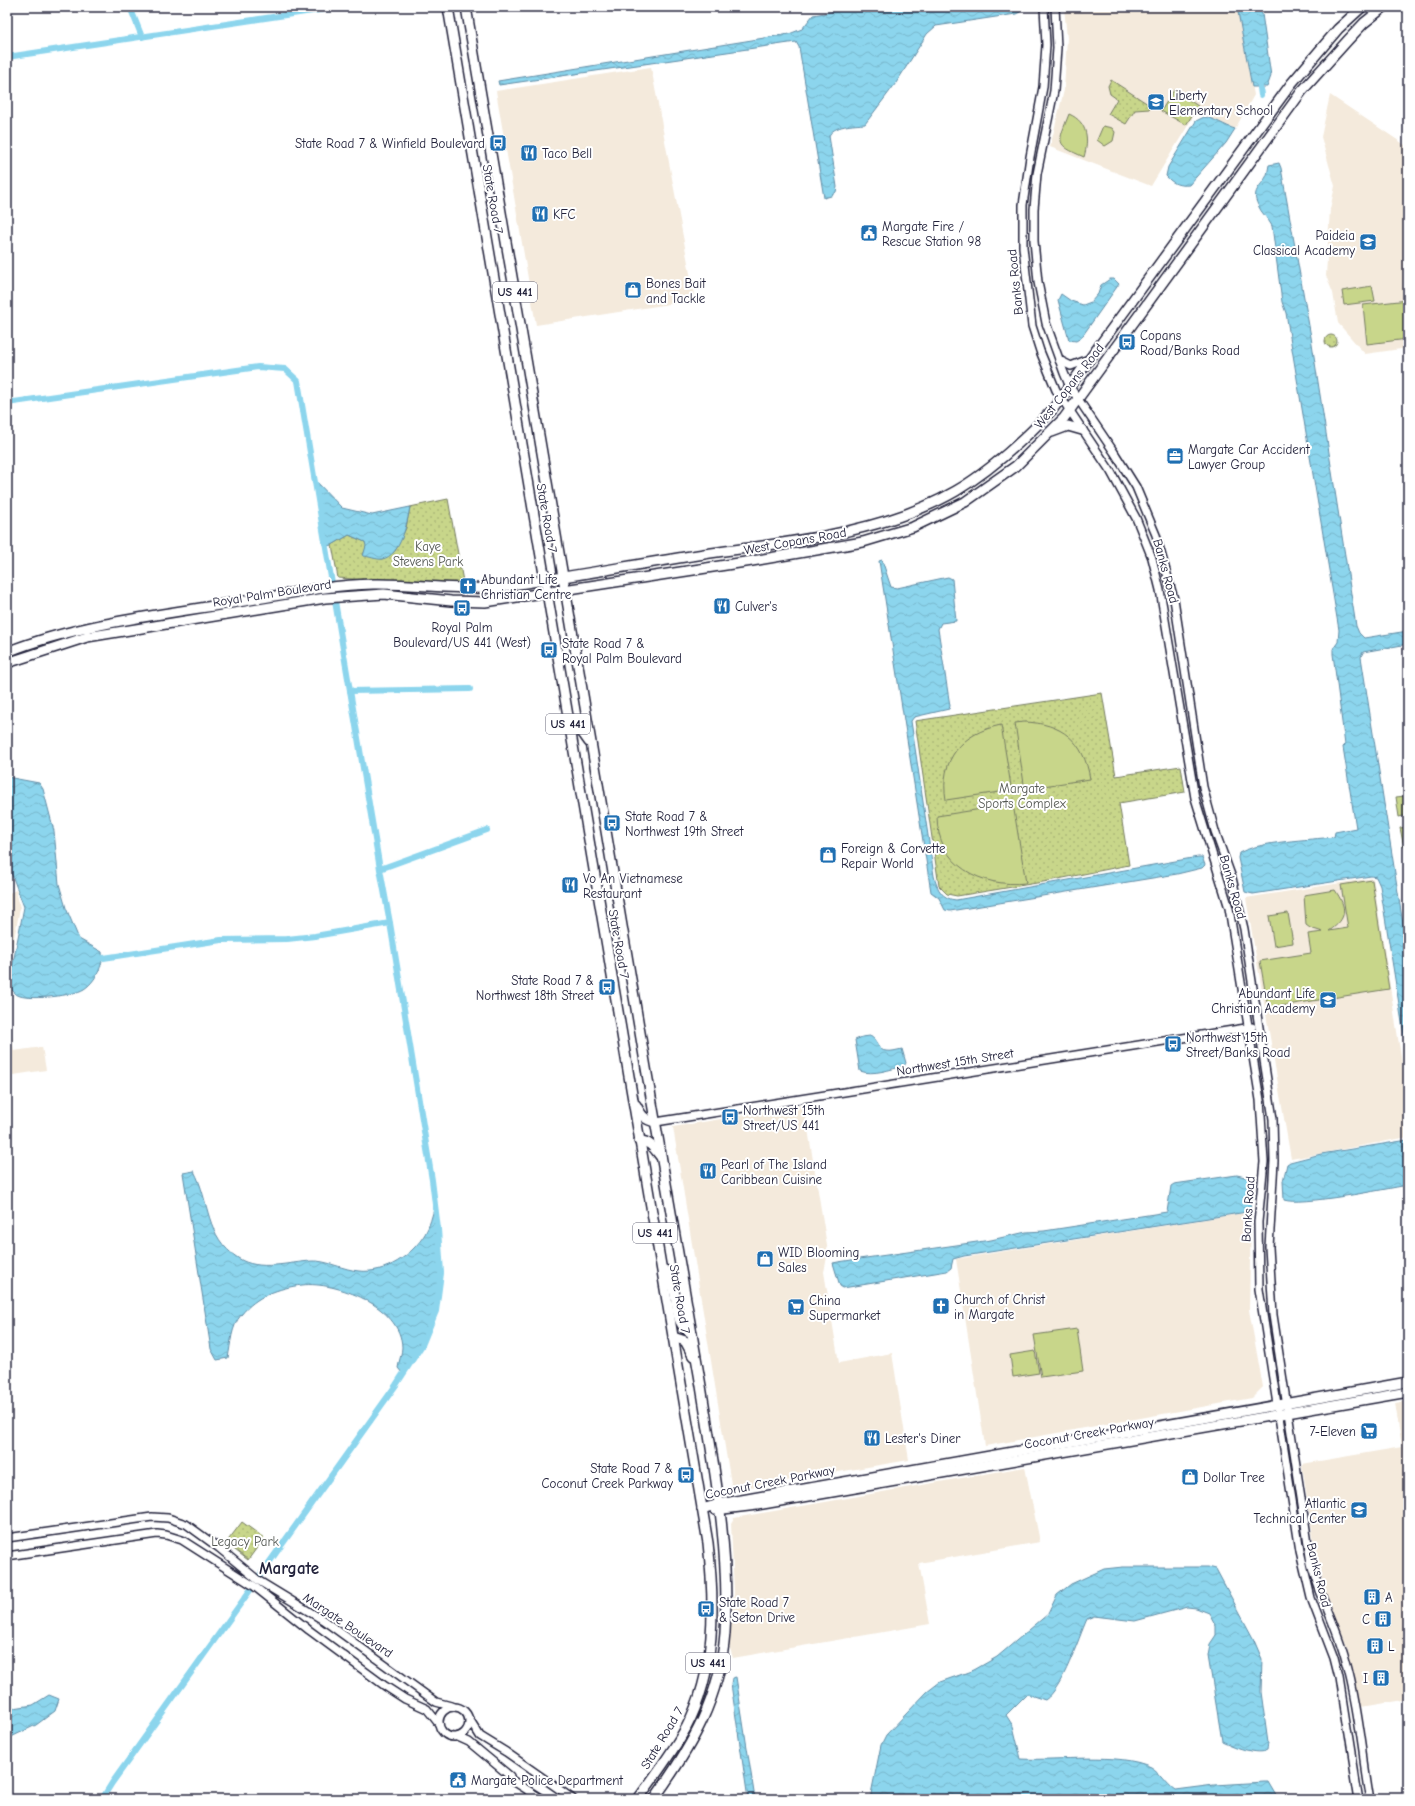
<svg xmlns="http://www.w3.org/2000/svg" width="1415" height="1806" font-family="'Comic Neue',sans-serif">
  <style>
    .built { fill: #f4eadc }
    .grass { fill: url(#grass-dots); stroke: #757c62 }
    .pitch { fill: #c8d68a; stroke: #757c62 }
    .water { fill: url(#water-waves); stroke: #628da6 }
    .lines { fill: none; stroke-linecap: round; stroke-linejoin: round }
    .canal { stroke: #8cd5ed; stroke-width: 6 }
    .minor-casing { stroke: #22223b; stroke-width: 10 }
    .major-casing { stroke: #22223b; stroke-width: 12 }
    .minor { stroke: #fff; stroke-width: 7 }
    .major { stroke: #fff; stroke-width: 9 }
    .labels { text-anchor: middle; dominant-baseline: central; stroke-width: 4; stroke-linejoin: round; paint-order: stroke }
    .shield { fill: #fff; stroke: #646476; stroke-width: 1 }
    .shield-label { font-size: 12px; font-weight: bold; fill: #22223b }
    .poi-label { font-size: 13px; fill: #22223b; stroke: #fff; text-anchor: start }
    .street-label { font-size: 13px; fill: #22223b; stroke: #fff }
    .park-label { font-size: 13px; fill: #545853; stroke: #fff }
    .district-label { font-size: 17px; font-weight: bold; fill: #22223b; stroke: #fff }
  </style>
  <defs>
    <pattern id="grass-dots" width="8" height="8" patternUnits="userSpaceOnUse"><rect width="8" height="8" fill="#c8d68a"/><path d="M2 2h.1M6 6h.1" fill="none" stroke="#acb778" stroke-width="1.8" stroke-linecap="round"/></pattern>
    <pattern id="water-waves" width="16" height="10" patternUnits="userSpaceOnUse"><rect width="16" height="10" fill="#8cd5ed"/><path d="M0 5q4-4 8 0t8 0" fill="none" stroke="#78b7cc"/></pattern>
  </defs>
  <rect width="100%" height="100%" fill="#fff"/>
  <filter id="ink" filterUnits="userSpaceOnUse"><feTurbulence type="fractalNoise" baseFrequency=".025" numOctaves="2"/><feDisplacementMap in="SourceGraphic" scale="8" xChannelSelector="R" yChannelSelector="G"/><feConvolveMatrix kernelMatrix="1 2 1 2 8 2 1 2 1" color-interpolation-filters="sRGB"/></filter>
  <g filter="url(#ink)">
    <g class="built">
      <polygon points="1064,7 1237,7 1254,95 1235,129 1221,125 1198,109 1151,186 1050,147 1064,90 1067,38"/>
      <polygon points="651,67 695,300 536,325 496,91"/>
      <polygon points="1330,95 1408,147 1408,348 1365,354 1338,323 1333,293 1326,276 1330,209 1335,186 1321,137"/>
      <polygon points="1373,878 1408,1102 1408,1137 1291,1159 1246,898"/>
      <polygon points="16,890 20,908 7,975 7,894"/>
      <polygon points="7,1006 14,1051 42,1047 46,1070 7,1076"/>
      <polygon points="804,1105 828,1252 824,1272 839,1363 892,1353 909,1460 732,1490 673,1127"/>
      <polygon points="1251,1212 1249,1310 1263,1387 1252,1398 985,1446 956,1259"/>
      <polygon points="1408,1401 1408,1699 1360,1707 1354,1673 1347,1646 1324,1587 1316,1557 1302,1464 1402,1447 1395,1403"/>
      <polygon points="1025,1467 1040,1542 919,1563 930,1624 733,1658 729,1645 734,1593 731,1523 734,1518"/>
    </g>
    <g class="grass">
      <polygon points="1111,80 1151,106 1149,109 1135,110 1126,124 1108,114 1117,99 1110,94 1108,86"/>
      <circle cx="1331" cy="341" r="6"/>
      <polygon points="448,499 464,587 338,578 332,545 349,535 365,542 367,546 363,555 382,559 395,551 406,528 410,507"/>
      <polygon points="1102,693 1116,776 1181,766 1185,792 1119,803 1129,865 1043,882 957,896 947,894 939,886 915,721"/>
      <polygon points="242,1522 264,1538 248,1560 226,1543"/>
    </g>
    <g class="pitch">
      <polygon points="1174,90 1198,106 1186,125 1161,111"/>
      <path d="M1069,114C1088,122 1089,140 1084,157C1054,144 1058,143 1069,114Z"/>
      <polygon points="1103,126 1112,128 1115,132 1113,141 1105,146 1097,140"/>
      <polygon points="1372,286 1375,301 1344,305 1342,291"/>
      <polygon points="1408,300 1408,339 1367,344 1363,305"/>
      <path d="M1024,722C1062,723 1084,741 1090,779L1030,788L1024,784L1015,723Z"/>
      <path d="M1001,725L1011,786L1006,791L946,800C939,759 962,733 1001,725Z"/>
      <polygon points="1405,796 1408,815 1399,817 1396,797"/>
      <path d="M1007,805L1014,810L1026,883C981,888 937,865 937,816Z"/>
      <polygon points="1408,827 1408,846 1404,847 1400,828"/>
      <path d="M1372,880L1389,989L1268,1008L1260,961L1311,953L1308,934L1323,932L1310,928L1306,925L1304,895L1335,890C1347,908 1348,918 1329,931L1348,928L1341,885Z"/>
      <polygon points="1288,913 1293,943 1274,946 1269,916"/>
      <polygon points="1077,1329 1083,1371 1041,1377 1034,1335"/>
      <polygon points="1035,1351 1039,1373 1013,1377 1010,1355"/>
    </g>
    <g class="water">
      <path d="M861,7H1022L1020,12L1016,14L936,26L927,34L896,83L865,124C854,125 833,125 829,136L837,187L836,192L831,196L824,198L799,47L796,42L499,85L498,81L789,34L802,29L813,15Z"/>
      <polygon points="1237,7 1261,7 1271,76 1267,87 1252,87"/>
      <path d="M1204,117C1214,118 1225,126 1235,129L1226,143L1189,185C1179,186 1173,184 1166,176L1168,167L1196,121Z"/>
      <path d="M1279,163L1281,168L1311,337L1356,626L1359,633L1364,638L1408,631V644L1363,652L1361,657L1408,956V1060L1380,886L1376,877L1371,876L1253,894L1245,892L1238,858L1239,853C1261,841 1308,840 1334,837L1335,832L1356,828L1343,747L1345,745L1333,654V649L1338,642L1339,630L1286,313L1282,302L1272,226C1268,218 1261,213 1258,205C1251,192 1260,187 1266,177C1268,173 1268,169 1269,165Z"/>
      <polygon points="1110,279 1114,279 1119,284 1081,338 1076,341 1069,340 1058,300 1061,294 1071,301 1083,305 1091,302 1098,294 1101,285"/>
      <path d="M314,479L342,508L372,515L410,507C407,523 401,556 382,559C377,560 368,556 363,556L366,546L365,542L349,535L332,545L325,546Z"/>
      <path d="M882,560L891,587L897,588L948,577L952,579L956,621L941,623L938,629L950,706L949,709L914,717L911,721L934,876C937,889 942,899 956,900L1198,857H1202L1205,865L1202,868L1177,874L950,911L945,910L939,898L931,892L879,561Z"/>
      <path d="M7,777L39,783L43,789L54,831L59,884L66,908L79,939L102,952C104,965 95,982 84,989C73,996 33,1000 20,996C16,995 14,992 11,989V973L24,907L7,862Z"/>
      <path d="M870,1036C877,1039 878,1051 886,1051C891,1052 897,1050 902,1049L906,1063L904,1066C891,1069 873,1076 860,1071L855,1040L862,1037Z"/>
      <path d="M1408,1140V1185C1385,1189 1301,1206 1284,1200L1283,1181L1287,1164L1290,1162L1321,1154Z"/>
      <path d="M194,1171C210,1201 205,1237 238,1258C259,1272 289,1262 312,1261C326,1260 344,1270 359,1271C386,1274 412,1255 425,1234C430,1226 432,1215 435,1206L441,1273L436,1311L422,1345L403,1374L398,1368C399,1361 402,1353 402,1347C401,1306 336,1281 302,1285C278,1288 256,1296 241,1315C231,1327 231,1343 228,1358L217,1360L211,1349L183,1173Z"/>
      <polygon points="1237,1175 1249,1178 1253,1181 1250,1209 1247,1212 964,1256 953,1259 951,1268 947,1271 843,1288 840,1286 833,1263 838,1262 991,1240 1026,1232 1044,1231 1167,1212 1171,1186 1174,1184"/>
      <path d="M1123,1567H1208L1216,1569L1253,1638L1262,1659L1261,1692L1268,1743L1267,1750C1257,1756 1232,1746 1222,1741L1208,1655L1210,1644L1216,1635V1626L1209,1613L1196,1608L1187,1607L1135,1621L1094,1616L1087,1619C1078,1639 1063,1688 1045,1700L1027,1694L1006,1715L1013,1726L1021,1759C1057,1761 1120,1752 1151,1767C1160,1772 1166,1784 1175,1790L1214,1785L1264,1782H1268L1278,1799H870L881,1745L886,1735L927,1692L940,1682L974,1670L997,1657L1048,1614L1057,1595L1071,1584L1104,1569Z"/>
      <polygon points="736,1677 755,1799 748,1799 731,1684 732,1678"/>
      <polygon points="49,1695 59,1699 55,1711 36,1725 7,1739 7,1709 33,1705"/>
    </g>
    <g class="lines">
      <g class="canal">
        <polyline points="130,7 142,37"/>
        <polyline points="7,57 339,7"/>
        <polyline points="1259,80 1261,95"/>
        <polyline points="7,403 258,367 285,369 298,381 380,869 390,923 432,1180 438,1229 441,1273 436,1311 422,1345 396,1385 261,1574"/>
        <polyline points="350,691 470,689"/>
        <polyline points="380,869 487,830"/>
        <polyline points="97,959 221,940 287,939 315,936 390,923"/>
        <polyline points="102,1799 112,1783 251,1589"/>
      </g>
      <g class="minor-casing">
        <g id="minor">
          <polyline points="1044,7 1046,45 1043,87 1030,157 1023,205 1023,247 1032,326 1040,351 1056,390 1111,472 1136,518 1152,558 1160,590 1195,798 1229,908 1260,1100 1264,1162 1258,1222 1259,1289 1300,1551 1311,1598 1334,1658 1339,1678 1358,1799"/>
          <path d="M1055,7L1057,48L1054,91L1037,174L1034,209V241L1038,282L1046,323L1064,373L1070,387L1114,452L1136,487L1156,535L1174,599L1203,787L1215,831L1232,878L1244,929L1273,1119L1274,1161L1269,1247L1273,1315L1311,1563C1320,1597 1336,1625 1345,1658C1358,1703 1362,1752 1370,1799"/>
          <polyline points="1059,360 1071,366 1089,359"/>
          <polyline points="656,1122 1252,1027"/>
          <polyline points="7,1538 152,1517 168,1518 186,1524 219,1548 259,1581 323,1620 436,1702 451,1706"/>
          <polyline points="7,1556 157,1534 166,1535 182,1540 254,1586 309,1630 385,1686 405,1699 427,1709 439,1724"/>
          <circle cx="454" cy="1722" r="15"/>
          <polyline points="470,1720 480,1736 506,1752 573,1799"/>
          <polyline points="458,1737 469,1742 510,1776 510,1779 542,1799"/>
        </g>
      </g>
      <g class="major-casing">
        <g id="major">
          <path d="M448,7L708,1543C715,1606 716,1671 686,1728C672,1753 655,1776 638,1799"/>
          <path d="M466,7C527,360 586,715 646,1068C665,1174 683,1280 701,1386C714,1467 730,1550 725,1633C720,1699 692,1746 654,1799"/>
          <polyline points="1052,432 1068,426 1082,430"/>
          <path d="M7,652C78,624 157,615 232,603C279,596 326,585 373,584C413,583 452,590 492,588C563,578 633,565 704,554C788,542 882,534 956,491C993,469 1024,440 1053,409L1291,84L1338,29L1362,7"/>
          <polyline points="7,663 87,637 325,598 384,594 451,601 485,602 752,561 863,542 913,527 965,502 1016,466 1064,418 1302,91 1348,40 1364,23 1384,7"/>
          <polyline points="568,719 574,721 589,742"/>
          <path d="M636,1105C641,1115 644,1120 656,1122"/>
          <path d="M639,1141C651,1141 654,1149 661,1157"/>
          <path d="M665,1270C668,1275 671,1281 673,1287C679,1303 673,1325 692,1333"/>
          <polyline points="673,1337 685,1341 693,1356"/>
          <polyline points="702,1509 719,1504 1408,1382"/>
          <polyline points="715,1510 757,1505 1408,1392"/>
        </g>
      </g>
      <use href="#minor" class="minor"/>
      <use href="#major" class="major"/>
    </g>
  </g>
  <defs>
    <g id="school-square" transform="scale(0.9)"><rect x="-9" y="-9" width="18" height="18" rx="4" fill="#1f6fb2" stroke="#fff"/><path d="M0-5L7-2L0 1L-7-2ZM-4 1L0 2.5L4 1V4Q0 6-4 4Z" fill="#fff"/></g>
    <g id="bus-square" transform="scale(0.9)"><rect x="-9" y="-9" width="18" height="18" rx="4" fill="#1f6fb2" stroke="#fff"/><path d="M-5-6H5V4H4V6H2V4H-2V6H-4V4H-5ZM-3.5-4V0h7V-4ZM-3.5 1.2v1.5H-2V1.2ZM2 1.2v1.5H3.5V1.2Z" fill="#fff"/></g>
    <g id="restaurant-square" transform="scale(0.9)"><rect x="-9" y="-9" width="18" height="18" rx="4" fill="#1f6fb2" stroke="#fff"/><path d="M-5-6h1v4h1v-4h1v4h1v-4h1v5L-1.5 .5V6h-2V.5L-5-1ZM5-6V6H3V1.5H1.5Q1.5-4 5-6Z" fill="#fff"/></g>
    <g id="civic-square" transform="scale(0.9)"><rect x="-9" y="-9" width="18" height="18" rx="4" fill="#1f6fb2" stroke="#fff"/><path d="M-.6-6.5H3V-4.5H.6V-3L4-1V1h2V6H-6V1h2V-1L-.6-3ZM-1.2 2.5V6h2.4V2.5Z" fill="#fff"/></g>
    <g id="shop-square" transform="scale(0.9)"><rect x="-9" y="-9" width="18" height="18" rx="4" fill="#1f6fb2" stroke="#fff"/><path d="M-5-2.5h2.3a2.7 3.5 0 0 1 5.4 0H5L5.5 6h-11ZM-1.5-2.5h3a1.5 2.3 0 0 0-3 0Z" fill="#fff"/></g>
    <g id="office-square" transform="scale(0.9)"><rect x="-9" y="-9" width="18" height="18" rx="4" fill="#1f6fb2" stroke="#fff"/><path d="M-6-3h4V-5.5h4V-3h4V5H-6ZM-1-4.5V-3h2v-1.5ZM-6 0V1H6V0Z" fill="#fff"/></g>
    <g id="church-square" transform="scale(0.9)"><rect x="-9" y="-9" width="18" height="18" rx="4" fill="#1f6fb2" stroke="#fff"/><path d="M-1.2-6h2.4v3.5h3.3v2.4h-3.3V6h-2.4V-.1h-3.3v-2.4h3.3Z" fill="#fff"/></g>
    <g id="supermarket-square" transform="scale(0.9)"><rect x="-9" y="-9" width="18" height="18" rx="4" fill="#1f6fb2" stroke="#fff"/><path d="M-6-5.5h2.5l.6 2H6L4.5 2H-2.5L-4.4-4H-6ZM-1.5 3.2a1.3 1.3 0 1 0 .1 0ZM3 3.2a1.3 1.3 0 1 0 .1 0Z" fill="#fff"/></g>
    <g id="building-square" transform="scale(0.9)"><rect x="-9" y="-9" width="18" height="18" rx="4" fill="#1f6fb2" stroke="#fff"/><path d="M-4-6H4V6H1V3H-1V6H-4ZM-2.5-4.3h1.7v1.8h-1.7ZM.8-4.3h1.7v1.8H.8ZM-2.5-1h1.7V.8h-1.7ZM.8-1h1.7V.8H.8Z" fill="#fff"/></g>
  </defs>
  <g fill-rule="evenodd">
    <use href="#school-square" x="1156" y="102"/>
    <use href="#bus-square" x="498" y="143"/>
    <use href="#restaurant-square" x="529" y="153"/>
    <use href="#restaurant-square" x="540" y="214"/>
    <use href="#civic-square" x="869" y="233"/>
    <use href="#school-square" x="1368" y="242"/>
    <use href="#shop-square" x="633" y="290"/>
    <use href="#bus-square" x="1127" y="342"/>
    <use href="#office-square" x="1175" y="456"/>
    <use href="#church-square" x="468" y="586"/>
    <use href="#restaurant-square" x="722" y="606"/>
    <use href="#bus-square" x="462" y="608"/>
    <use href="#bus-square" x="549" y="650"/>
    <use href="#bus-square" x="612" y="823"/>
    <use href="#shop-square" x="828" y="855"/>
    <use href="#restaurant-square" x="570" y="885"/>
    <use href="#bus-square" x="607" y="987"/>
    <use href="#school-square" x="1328" y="1000"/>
    <use href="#bus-square" x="1173" y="1044"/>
    <use href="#bus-square" x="730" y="1117"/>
    <use href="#restaurant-square" x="708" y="1171"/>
    <use href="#shop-square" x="765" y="1259"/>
    <use href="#church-square" x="941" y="1306"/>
    <use href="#supermarket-square" x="796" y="1307"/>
    <use href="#supermarket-square" x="1369" y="1431"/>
    <use href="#restaurant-square" x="872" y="1438"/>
    <use href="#bus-square" x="686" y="1475"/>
    <use href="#shop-square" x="1190" y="1477"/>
    <use href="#school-square" x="1359" y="1510"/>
    <use href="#building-square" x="1372" y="1597"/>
    <use href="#bus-square" x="706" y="1609"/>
    <use href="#building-square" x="1383" y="1619"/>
    <use href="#building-square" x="1375" y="1646"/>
    <use href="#building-square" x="1381" y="1678"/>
    <use href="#civic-square" x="458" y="1780"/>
  </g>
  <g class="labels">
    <g class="shield">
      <rect x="493" y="282" width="44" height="20" rx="3"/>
      <rect x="546" y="714" width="44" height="20" rx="3"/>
      <rect x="633" y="1223" width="44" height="20" rx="3"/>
      <rect x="686" y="1653" width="44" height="20" rx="3"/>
    </g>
    <g class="shield-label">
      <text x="515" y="292">US 441</text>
      <text x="568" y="724">US 441</text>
      <text x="655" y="1233">US 441</text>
      <text x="708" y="1663">US 441</text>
    </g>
    <g class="poi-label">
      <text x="1169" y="95">Liberty<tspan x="1169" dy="15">Elementary School</tspan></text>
      <text x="485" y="143" text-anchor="end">State Road 7 &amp; Winfield Boulevard</text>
      <text x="542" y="153">Taco Bell</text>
      <text x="553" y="214">KFC</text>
      <text x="882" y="226">Margate Fire /<tspan x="882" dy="15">Rescue Station 98</tspan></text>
      <text x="1355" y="235" text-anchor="end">Paideia<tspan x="1355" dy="15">Classical Academy</tspan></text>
      <text x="646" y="283">Bones Bait<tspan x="646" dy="15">and Tackle</tspan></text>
      <text x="1140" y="335">Copans<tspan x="1140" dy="15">Road/Banks Road</tspan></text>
      <text x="1188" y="449">Margate Car Accident<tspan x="1188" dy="15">Lawyer Group</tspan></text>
      <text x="481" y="579">Abundant Life<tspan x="481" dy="15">Christian Centre</tspan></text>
      <text x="735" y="606">Culver's</text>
      <text x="462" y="627" text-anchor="middle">Royal Palm<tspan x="462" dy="15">Boulevard/US 441 (West)</tspan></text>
      <text x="562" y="643">State Road 7 &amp;<tspan x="562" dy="15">Royal Palm Boulevard</tspan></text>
      <text x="625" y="816">State Road 7 &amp;<tspan x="625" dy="15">Northwest 19th Street</tspan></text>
      <text x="841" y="848">Foreign &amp; Corvette<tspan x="841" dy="15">Repair World</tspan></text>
      <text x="583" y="878">Vo An Vietnamese<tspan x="583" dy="15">Restaurant</tspan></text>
      <text x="594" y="980" text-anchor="end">State Road 7 &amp;<tspan x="594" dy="15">Northwest 18th Street</tspan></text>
      <text x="1315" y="993" text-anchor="end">Abundant Life<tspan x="1315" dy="15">Christian Academy</tspan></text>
      <text x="1186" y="1037">Northwest 15th<tspan x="1186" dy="15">Street/Banks Road</tspan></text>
      <text x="743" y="1110">Northwest 15th<tspan x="743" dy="15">Street/US 441</tspan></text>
      <text x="721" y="1164">Pearl of The Island<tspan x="721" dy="15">Caribbean Cuisine</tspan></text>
      <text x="778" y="1252">WID Blooming<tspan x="778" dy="15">Sales</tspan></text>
      <text x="954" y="1299">Church of Christ<tspan x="954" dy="15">in Margate</tspan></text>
      <text x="809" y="1300">China<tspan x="809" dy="15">Supermarket</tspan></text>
      <text x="1356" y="1431" text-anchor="end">7-Eleven</text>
      <text x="885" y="1438">Lester's Diner</text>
      <text x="673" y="1468" text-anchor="end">State Road 7 &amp;<tspan x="673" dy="15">Coconut Creek Parkway</tspan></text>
      <text x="1203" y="1477">Dollar Tree</text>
      <text x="1346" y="1503" text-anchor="end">Atlantic<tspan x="1346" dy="15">Technical Center</tspan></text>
      <text x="1385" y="1597">A</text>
      <text x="719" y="1602">State Road 7<tspan x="719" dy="15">&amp; Seton Drive</tspan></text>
      <text x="1370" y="1619" text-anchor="end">C</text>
      <text x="1388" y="1646">L</text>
      <text x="1368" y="1678" text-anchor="end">I</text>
      <text x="471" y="1780">Margate Police Department</text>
    </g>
    <g class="street-label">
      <text transform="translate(493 199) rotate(80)">State Road 7</text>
      <text transform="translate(1015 282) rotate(-96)">Banks Road</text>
      <text transform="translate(1069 386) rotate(-52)">West Copans Road</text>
      <text transform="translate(547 518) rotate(80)">State Road 7</text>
      <text transform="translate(795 541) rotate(-10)">West Copans Road</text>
      <text transform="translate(1166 571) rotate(75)">Banks Road</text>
      <text transform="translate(272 593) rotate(-9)">Royal Palm Boulevard</text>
      <text transform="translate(1233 887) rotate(74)">Banks Road</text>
      <text transform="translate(619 944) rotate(80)">State Road 7</text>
      <text transform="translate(955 1062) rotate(-9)">Northwest 15th Street</text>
      <text transform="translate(1248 1209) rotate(-86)">Banks Road</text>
      <text transform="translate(680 1299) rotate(80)">State Road 7</text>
      <text transform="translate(1089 1433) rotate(-10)">Coconut Creek Parkway</text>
      <text transform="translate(770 1482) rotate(-11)">Coconut Creek Parkway</text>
      <text transform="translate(1319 1575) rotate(76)">Banks Road</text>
      <text transform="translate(348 1625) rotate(34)">Margate Boulevard</text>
      <text transform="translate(662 1738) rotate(-59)">State Road 7</text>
    </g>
    <g class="park-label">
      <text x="428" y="546">Kaye<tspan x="428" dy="15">Stevens Park</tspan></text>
      <text x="1022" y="788">Margate<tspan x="1022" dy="15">Sports Complex</tspan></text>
      <text x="245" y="1541">Legacy Park</text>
    </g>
    <g class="district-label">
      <text x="289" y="1568">Margate</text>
    </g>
  </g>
  <rect width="1415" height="1806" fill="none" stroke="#fff" stroke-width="24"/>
  <rect x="12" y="12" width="1391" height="1782" fill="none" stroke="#22223b" stroke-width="1.5" filter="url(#ink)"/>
</svg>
